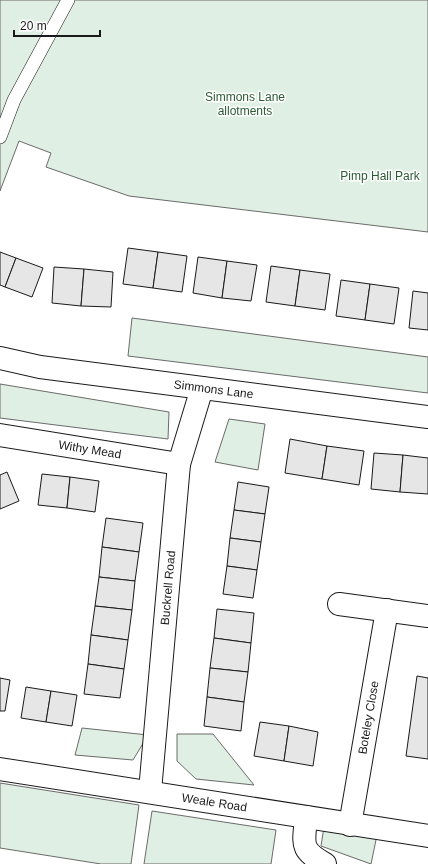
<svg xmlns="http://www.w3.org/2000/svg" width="428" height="864" font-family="Helvetica,sans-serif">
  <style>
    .green { fill: #e0efe3; stroke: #6a6a6a }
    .building { fill: #e6e6e6; stroke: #1a1a1a }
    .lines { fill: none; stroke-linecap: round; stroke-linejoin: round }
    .lane-casing { stroke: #1a1a1a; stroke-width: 14 }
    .street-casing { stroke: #1a1a1a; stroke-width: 24 }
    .lane { stroke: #fff; stroke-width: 13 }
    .street { stroke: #fff; stroke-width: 22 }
    .labels { text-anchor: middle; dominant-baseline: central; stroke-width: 3; stroke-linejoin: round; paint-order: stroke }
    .park-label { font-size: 12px; fill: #2b5a34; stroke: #fff }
    .street-label { font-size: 12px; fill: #1a1a1a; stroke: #fff }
  </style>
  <rect width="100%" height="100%" fill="#fff"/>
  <g class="green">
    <polygon points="0,0 428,0 428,232 129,196 46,167 51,153 19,141 0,191"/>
    <polygon points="132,318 428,357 428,393 128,356"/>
    <polygon points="0,384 169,412 168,439 0,418"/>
    <polygon points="229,419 265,424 258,470 215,462"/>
    <polygon points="82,728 148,735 133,760 75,755"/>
    <polygon points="177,734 213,734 254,785 196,779 177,761"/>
    <polygon points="0,783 139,805 131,864 101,864 0,848"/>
    <polygon points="152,811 276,830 271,864 144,864"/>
    <polygon points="324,827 377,835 371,864 321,846"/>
  </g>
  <g class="building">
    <polygon points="128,248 158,252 153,288 123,284"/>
    <polygon points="0,252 16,258 5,287 0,285"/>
    <polygon points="158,252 187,256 182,292 153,288"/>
    <polygon points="198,257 227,261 222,298 193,293"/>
    <polygon points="16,258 43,268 32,297 5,287"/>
    <polygon points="227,261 257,265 251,301 222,298"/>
    <polygon points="271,266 300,270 295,306 266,302"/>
    <polygon points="54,267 84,269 81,306 52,303"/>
    <polygon points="84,269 113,272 111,307 81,306"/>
    <polygon points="300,270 330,274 325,310 295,306"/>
    <polygon points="341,280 370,284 365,320 336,316"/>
    <polygon points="370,284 399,288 394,324 365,320"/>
    <polygon points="413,291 428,293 428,330 409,328"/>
    <polygon points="290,439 327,446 322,479 285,473"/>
    <polygon points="327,446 364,451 359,485 322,479"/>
    <polygon points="374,453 403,455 400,492 371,489"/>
    <polygon points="403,455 428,458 428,494 400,492"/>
    <polygon points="7,472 19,501 0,509 0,475"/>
    <polygon points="42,474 70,477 67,508 38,505"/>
    <polygon points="70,477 99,481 95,512 67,508"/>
    <polygon points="238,482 269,487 265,514 234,510"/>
    <polygon points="234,510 265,514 261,542 230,538"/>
    <polygon points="106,518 143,523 139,552 102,547"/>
    <polygon points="230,538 261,542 257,570 227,566"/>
    <polygon points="102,547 139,552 135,581 99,577"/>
    <polygon points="227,566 257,570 253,598 223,594"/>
    <polygon points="99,577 135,581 132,610 95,606"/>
    <polygon points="95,606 132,610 128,640 91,635"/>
    <polygon points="217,609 254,613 251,643 214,638"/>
    <polygon points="91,635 128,640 124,669 88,664"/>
    <polygon points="214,638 251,643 248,672 210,668"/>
    <polygon points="88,664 124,669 120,698 84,694"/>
    <polygon points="210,668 248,672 244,702 207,697"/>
    <polygon points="417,676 428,678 428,759 406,756"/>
    <polygon points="0,678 10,680 5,711 0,711"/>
    <polygon points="26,687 51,691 46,722 21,718"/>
    <polygon points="51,691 77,695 72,726 46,722"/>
    <polygon points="207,697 244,702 241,731 204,726"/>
    <polygon points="260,722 289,726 284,761 254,756"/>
    <polygon points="289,726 318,732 313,766 284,761"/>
  </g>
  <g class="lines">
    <g class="lane-casing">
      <polyline id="lane" points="0,137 14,100 68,0"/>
    </g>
    <g class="street-casing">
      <g id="street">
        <path id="s1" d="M0,358L40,367L428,417"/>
        <path id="s2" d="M0,435L179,464"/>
        <polyline points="339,604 428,616"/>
        <path id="s3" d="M0,769L428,836"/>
        <path id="s4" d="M150,791L179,464L202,388"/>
        <path d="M306,817C304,844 299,849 325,864"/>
        <path id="s5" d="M350,825L387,610"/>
      </g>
    </g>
    <use href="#lane" class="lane"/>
    <use href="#street" class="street"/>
  </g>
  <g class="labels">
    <g class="park-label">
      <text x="245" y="97">Simmons Lane<tspan x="245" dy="14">allotments</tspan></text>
      <text x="380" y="176">Pimp Hall Park</text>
    </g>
    <g class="street-label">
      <text stroke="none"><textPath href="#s1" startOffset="216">Simmons Lane</textPath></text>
      <text stroke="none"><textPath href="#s2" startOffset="91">Withy Mead</textPath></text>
      <text stroke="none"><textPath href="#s4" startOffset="204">Buckrell Road</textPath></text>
      <text stroke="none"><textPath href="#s5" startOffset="109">Boteley Close</textPath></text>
      <text stroke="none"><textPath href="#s3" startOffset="217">Weale Road</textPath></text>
    </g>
  </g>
  <path d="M14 30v6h86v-6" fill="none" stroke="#1a1a1a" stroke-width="2"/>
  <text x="20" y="30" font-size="12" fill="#1a1a1a" stroke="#ffffff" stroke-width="3" paint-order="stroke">20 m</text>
</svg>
